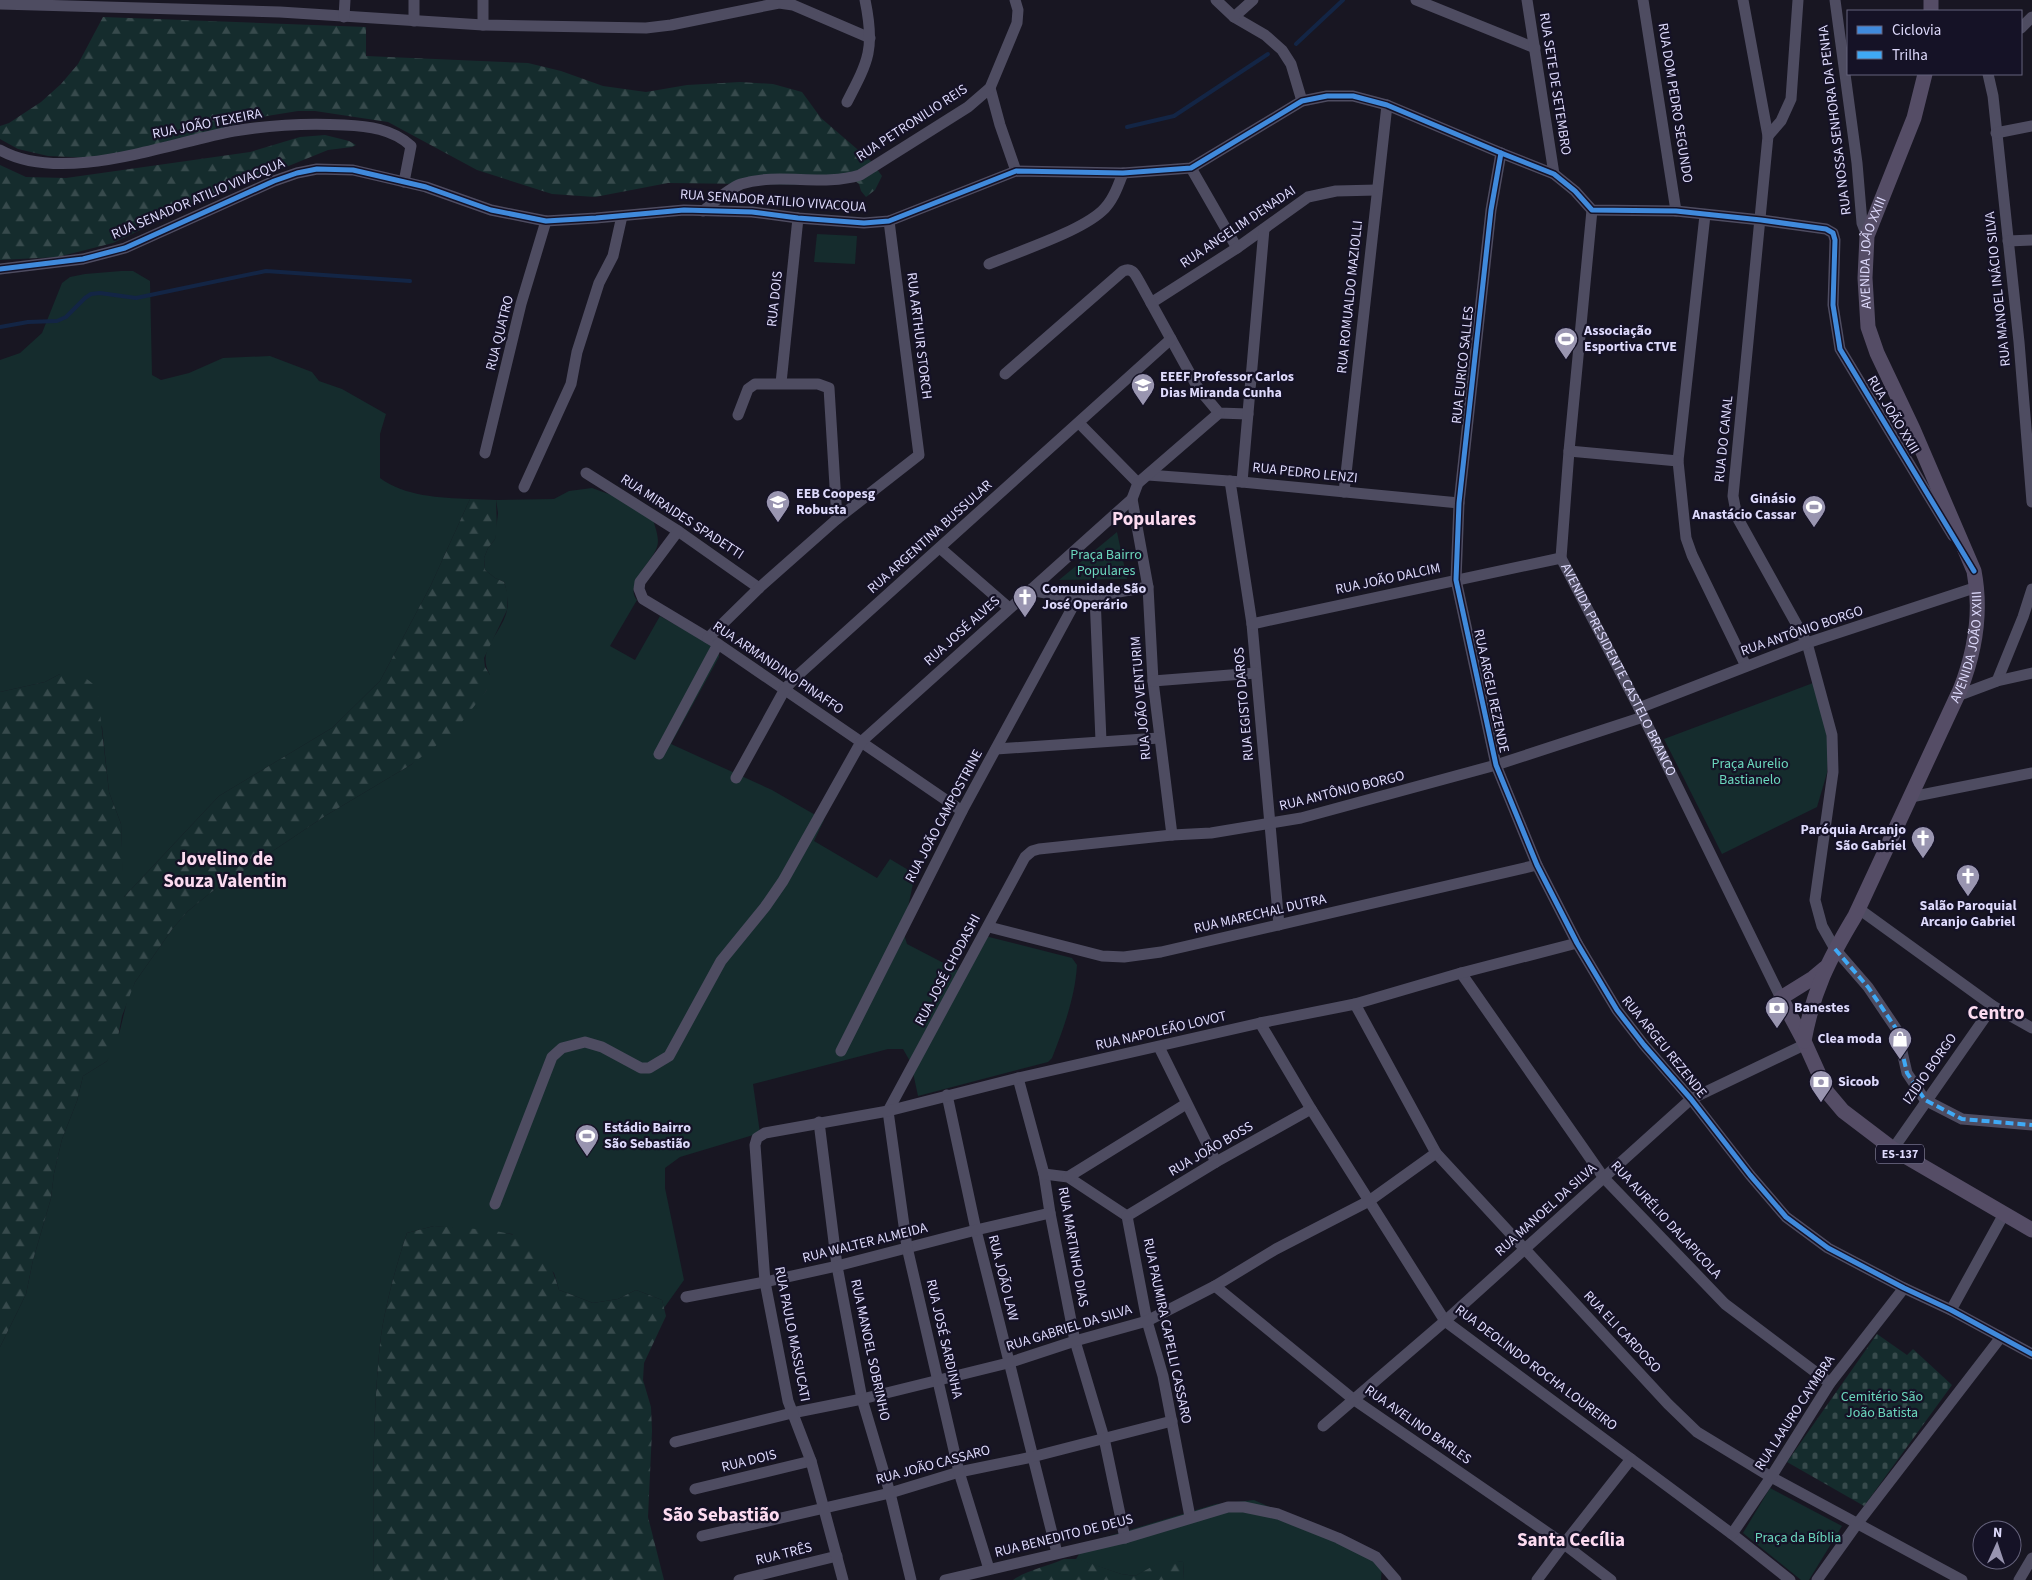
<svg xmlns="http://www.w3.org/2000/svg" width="2032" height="1580" font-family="'Source Sans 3',sans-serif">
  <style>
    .green { fill: #152c2d }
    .forest { fill: url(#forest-firs) }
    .cemetery { fill: url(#cemetery-stones) }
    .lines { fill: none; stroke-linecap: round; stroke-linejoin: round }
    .stream { stroke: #132545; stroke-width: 4 }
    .minor { stroke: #4e4c61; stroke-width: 11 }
    .major { stroke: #554d66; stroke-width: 15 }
    .quiet { stroke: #3fa9f5; stroke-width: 4; stroke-dasharray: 8 4; stroke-linecap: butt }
    .cycleway-casing { stroke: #151226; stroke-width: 8 }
    .cycleway { stroke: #408adc; stroke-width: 5 }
    .labels { text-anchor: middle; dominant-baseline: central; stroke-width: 4.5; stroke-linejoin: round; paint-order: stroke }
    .shield { fill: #151226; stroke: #a29ebc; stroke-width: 1 }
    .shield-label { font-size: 12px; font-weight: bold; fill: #dedafc }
    .street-label { font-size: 14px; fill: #dedafc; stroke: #151226 }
    .poi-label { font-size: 14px; font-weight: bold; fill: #dedafc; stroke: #151226; text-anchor: start }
    .park-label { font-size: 14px; fill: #6bd7bd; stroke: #151226 }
    .district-label { font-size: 19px; font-weight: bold; fill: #fcdbf0; stroke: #151226 }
  </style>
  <defs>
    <pattern id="forest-firs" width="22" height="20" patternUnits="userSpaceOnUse" patternTransform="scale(1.25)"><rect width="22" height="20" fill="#152c2d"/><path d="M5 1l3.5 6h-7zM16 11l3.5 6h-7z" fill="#374a4c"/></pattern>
    <pattern id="cemetery-stones" width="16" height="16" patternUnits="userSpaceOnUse" patternTransform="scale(1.25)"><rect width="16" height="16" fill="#152c2d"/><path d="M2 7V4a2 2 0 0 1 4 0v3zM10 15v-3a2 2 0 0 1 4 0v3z" fill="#374a4c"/></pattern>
  </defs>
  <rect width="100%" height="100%" fill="#181622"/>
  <g class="green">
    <polygon points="817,234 857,236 855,264 814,262"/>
    <path d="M121,271H133L150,281L152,375L161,380L189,373L223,358L270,356L312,372L319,381L342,389L386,414L380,434V478C404,496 440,498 470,499L431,585L380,681L332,728L219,796L123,898L121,824L109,792L102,727L60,674L45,682L0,692V360L20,353L42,333L62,283L70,277L85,274Z"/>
    <path d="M592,488L614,496L653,519C655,528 660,538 657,547C652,562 624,585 637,600L610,646L635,660L660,616L719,649V657L671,744L772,790L824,820L814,841L877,878L890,859L915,874L903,931L907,944L957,970L985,936L1072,958L1077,965C1075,998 1064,1027 1052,1058L1048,1062L918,1096L911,1063L903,1049H888L753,1084L760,1133L680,1157L665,1168V1188L684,1280L664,1308L662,1300L636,1290L618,1299L593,1303L559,1290L554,1273L512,1234L434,1226L407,1233C396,1266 384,1309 380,1344C372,1422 373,1501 374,1580H0V1347L26,1294L33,1260L51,1198L54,1173L62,1139L77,1101L83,1076L107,1061L120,1030L128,997L135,982L173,928L188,911L210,893L325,816L412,764L486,691L490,675C475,650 502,634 507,610C509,600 507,592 504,582L495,578L485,570L484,558L488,548L495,539L498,513L496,500L554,499L569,491Z"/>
    <polygon points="1117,532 1127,579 1059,580"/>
    <polygon points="1813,683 1830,737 1827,773 1817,807 1722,854 1664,739"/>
    <polygon points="1770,1488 1842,1526 1809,1580 1801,1580 1743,1533"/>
    <polygon points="1254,1500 1314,1527 1382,1565 1381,1580 1184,1580 1183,1562 1166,1560 1135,1576 1121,1574 1076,1559 1086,1543 1216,1504"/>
  </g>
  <g class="forest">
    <polygon points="103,17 366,27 366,56 528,63 561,71 603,86 646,92 687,85 740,82 773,84 802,92 821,118 871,161 882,176 875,190 866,197 861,191 859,184 854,180 827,185 668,183 595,197 552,194 477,170 388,122 315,111 298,111 267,116 154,146 95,158 48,156 18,149 0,139 0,126 9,123 41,102 61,84 78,64"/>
    <polygon points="325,135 349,141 356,145 352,147 328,150 200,202 113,243 58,257 0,260 0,165 26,177 66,178 250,152 300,137"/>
    <polygon points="470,499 496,500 497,530 495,539 488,548 484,558 485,570 495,578 504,582 508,595 507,610 484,658 485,667 490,675 490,682 486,691 454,732 412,764 325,816 210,893 188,911 173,928 135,982 122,1016 116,1047 107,1061 83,1076 77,1101 62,1139 54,1173 51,1198 33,1260 26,1294 0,1347 0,692 45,682 60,674 83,676 97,687 109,792 121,824 124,897 219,796 332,728 380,681 431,585"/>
    <path d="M434,1226C460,1228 509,1229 530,1241C546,1252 554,1273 559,1290L593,1303L618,1299L636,1290L662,1300L666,1316L644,1363L643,1380L651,1407L652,1431L648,1517L664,1580H374C373,1501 372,1422 380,1344C384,1309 396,1266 407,1233Z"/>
    <path d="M1064,1559H1078L1121,1574L1135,1576L1166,1559L1183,1562L1184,1580H1013C1029,1569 1047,1567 1064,1559Z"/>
  </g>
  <polygon class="cemetery" points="1877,1334 1907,1355 1913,1349 1952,1385 1864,1506 1787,1462"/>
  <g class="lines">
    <g class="stream">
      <polyline points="1296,44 1343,0"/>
      <polyline points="1127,127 1174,116 1268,54"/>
      <polyline points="0,327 28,322 57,321 66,317 85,298 91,294 100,293 136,298 266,271 410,281"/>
    </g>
    <g class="minor">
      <polyline points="483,0 483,25"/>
      <polyline points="1216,0 1234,17 1265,35 1282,50 1291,64 1302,101"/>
      <polyline points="1416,0 1535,48"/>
      <polyline points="1527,0 1554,174"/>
      <polyline points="1643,0 1676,211"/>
      <polyline points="1743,0 1768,136 1733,496 1737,517 1807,643 1832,735 1833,772 1815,900 1822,926 1835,949 1868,987 1897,1030 1907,1073 1925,1100 1962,1119 2032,1125"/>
      <polyline points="1835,0 1857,163 1862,223 1867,236"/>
      <polyline points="0,4 280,12 483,25 646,28 671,25 779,3 793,5 870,38"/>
      <polyline points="344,17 345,0"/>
      <polyline points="1234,17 1253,0"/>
      <polyline points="414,21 414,0"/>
      <polyline points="2021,28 2032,17"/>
      <polyline points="1988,74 1993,96 2019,342 2032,502"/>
      <polyline points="990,88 1000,125 1016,171"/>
      <path d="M847,102C869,60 875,48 865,0"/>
      <polyline points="1996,133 2032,126"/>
      <polyline points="1768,136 1781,121 1791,99 1798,0"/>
      <path d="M0,150C63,185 168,143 234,131C270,125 307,123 344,125C368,126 393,129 411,146L404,182"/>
      <polyline points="1501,153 1491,210 1459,503 1456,580 1496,765 1537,865 1577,943 1617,1010 1644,1045 1691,1099 1750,1175 1786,1217 1828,1248 1904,1288 1951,1310 2032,1354"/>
      <polyline points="1191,168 1237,248"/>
      <path id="s1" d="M1592,210L1569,451L1561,558L1639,708L1781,998"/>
      <path d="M703,211C714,202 728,189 741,184C780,172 821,187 860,175L968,107L990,88L1017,23L1018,10L1015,0"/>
      <polyline points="1705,215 1678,461 1686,538 1692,555 1746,666"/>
      <polyline points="2008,241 2032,240"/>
      <path d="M989,264C1020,251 1079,232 1102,211C1113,201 1118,186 1123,173"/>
      <polyline points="0,269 83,259 125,248 274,181 297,173 317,169 353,170 426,187 491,210 546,221 596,218 684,210 752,212 798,218 864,223 889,221 1016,171 1123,173 1191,168 1302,101 1327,96 1353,96 1387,105 1501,153 1554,174 1575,191 1592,210 1676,211 1761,220 1826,229 1833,233 1835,240 1833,305 1840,349 1953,536"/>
      <polyline points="1151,303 1237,248 1308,197 1336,191 1377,190"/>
      <path d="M1005,374L1123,271C1132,267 1135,274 1139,281L1198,388L1219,413L1248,414"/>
      <polyline points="781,383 798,218"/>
      <polyline points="738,415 748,389 755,384 818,384 829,388 837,519"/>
      <polyline points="1079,423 1138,483"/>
      <polyline points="1569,451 1678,461"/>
      <polyline points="485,453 521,304 546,221"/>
      <polyline points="586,473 678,531 759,588"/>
      <polyline points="1148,475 1242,482 1459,503"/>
      <polyline points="1230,481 1252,624 1279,925"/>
      <polyline points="1242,482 1264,229"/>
      <polyline points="524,487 571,384 577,352 599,283 613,256 622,216"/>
      <polyline points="1344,492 1387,105"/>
      <polyline points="1132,499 1148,587 1153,681 1172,835"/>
      <polyline points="678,531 640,582 639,589 643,599 718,644 962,811"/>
      <polyline points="940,548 1009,608"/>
      <polyline points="1030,590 1077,599 1148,587"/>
      <polyline points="1095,596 1101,741"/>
      <polyline points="1252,624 1561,558"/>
      <polyline points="708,638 759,588 837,519 919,455 889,221"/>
      <polyline points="1153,681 1256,673"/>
      <polyline points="1997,681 2023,617 2032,589"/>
      <polyline points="1957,696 1997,681 2032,673"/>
      <polyline points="1639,708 1807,643 1977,587"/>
      <polyline points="996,749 1159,738"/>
      <polyline points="659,754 718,644"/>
      <polyline points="736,778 785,689 797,676 1171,339"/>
      <polyline points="1911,797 2032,773"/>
      <polyline points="1859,909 1993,1006 2032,1028"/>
      <polyline points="989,927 1102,956 1124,957 1161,952 1537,865"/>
      <polyline points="1461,973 1604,1178 1725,1304 1830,1383"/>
      <polyline points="1355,1004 1436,1153 1668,1404 1697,1432 1771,1477 1962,1580"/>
      <polyline points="1260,1023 1311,1109 1445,1321 1732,1534 1790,1580"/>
      <polyline points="1159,1047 1216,1162"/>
      <polyline points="841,1051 962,811 1077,599"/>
      <polyline points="1018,1078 1044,1174 1050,1213 1075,1341 1104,1438 1125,1538"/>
      <polyline points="947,1095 976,1230 1057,1553"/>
      <polyline points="819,1122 837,1266 862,1399 890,1493 911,1580"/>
      <polyline points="1893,1149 1993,1006"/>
      <polyline points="1044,1174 1068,1177 1127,1216 1147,1321 1163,1376 1190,1517"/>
      <polyline points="1068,1177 1186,1104"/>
      <polyline points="495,1204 552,1057 562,1048 585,1042 602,1047 641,1068 649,1068 669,1056 721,961 765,907 783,881 861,742 1132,499 1138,483 1219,413"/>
      <polyline points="1127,1216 1216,1162 1311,1109"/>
      <polyline points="1215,1286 1353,1399 1564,1544 1611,1580"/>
      <polyline points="686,1297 765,1282 837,1266 976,1230 1050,1213"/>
      <polyline points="1951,1310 2004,1214"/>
      <polyline points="1323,1426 1445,1321 1691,1099 1806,1044"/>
      <polyline points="675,1442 792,1413 862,1399 1008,1363 1075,1341 1147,1321 1215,1286 1276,1249 1369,1201 1436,1153"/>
      <polyline points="695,1489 811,1461"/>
      <polyline points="1732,1534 1771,1477 1830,1383 1904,1288"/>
      <polyline points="702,1536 890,1493 959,1472 1032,1457 1172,1421"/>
      <polyline points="989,1569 959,1472 907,1247 888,1111 1025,857 1032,851 1039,849 1172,835 1211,833 1301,818 1496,765 1643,717"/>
      <polyline points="739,1580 837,1556"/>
      <polyline points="843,1580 811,1461 788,1401 765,1282 755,1145 757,1138 765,1133 888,1111 1018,1078 1260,1023 1355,1004 1461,973 1577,943"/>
      <polyline points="945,1580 1125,1538 1228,1507 1244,1507 1278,1514 1338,1538 1376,1557 1396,1580"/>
      <polyline points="1537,1580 1564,1544 1631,1459"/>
      <polyline points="1817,1580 1857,1524 2001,1337"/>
      <polyline points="2019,1580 2032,1558"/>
    </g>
    <g class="major">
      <polyline points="1931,11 1931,0"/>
      <polyline points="1825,968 1813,978 1781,998 1804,1041 1827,1092 1843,1111 1893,1149 2032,1230"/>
      <path id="s2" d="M1804,1041C1813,991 1829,959 1855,916L1960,690C1975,652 1982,612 1974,571L1913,429L1877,353L1868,327L1865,278L1867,236L1914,118L1925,74"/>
    </g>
    <polyline class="quiet" points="1835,949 1868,987 1897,1030 1907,1073 1925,1100 1962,1119 2032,1125"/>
    <g class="cycleway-casing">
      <g id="cycleway">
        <polyline points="1501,153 1491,210 1459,503 1456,580 1496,765 1537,865 1577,943 1617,1010 1644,1045 1691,1099 1750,1175 1786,1217 1828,1248 1904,1288 1951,1310 2032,1354"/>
        <polyline points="0,269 83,259 125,248 274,181 297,173 317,169 353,170 426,187 491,210 546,221 596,218 684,210 752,212 798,218 864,223 889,221 1016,171 1123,173 1191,168 1302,101 1327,96 1353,96 1387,105 1501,153 1554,174 1575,191 1592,210 1676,211 1761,220 1826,229 1833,233 1835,240 1833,305 1840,349 1974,571"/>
      </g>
    </g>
    <use href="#cycleway" class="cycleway"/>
  </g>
  <defs>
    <g id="stadium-pin" transform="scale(1.25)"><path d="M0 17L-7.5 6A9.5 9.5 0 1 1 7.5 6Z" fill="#9995b0" stroke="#151226"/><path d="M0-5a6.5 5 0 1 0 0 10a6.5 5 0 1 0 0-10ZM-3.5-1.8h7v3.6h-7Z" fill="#fff"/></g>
    <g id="school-pin" transform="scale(1.25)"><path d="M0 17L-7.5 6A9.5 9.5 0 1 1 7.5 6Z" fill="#9995b0" stroke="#151226"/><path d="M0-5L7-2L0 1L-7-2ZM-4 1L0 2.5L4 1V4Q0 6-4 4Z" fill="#fff"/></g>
    <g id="church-pin" transform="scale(1.25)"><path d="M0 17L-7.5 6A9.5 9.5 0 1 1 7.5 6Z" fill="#9995b0" stroke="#151226"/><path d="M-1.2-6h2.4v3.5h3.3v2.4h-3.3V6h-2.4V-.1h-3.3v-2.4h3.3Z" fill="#fff"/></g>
    <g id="bank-pin" transform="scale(1.25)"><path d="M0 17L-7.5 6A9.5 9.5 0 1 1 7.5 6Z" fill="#9995b0" stroke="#151226"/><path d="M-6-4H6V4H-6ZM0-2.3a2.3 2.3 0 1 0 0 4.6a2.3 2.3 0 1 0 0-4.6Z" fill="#fff"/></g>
    <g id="shop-pin" transform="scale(1.25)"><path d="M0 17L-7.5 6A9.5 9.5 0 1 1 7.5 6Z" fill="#9995b0" stroke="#151226"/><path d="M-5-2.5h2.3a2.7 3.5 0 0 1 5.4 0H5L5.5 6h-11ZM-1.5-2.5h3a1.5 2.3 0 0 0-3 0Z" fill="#fff"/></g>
  </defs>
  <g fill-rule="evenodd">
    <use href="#stadium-pin" x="1566" y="339"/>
    <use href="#school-pin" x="1143" y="385"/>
    <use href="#school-pin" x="778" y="502"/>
    <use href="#stadium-pin" x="1814" y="507"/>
    <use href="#church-pin" x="1025" y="597"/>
    <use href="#church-pin" x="1923" y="838"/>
    <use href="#church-pin" x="1968" y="876"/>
    <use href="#bank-pin" x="1777" y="1008"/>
    <use href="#shop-pin" x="1900" y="1039"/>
    <use href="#bank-pin" x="1821" y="1082"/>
    <use href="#stadium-pin" x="587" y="1136"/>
  </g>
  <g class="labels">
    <rect class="shield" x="1876" y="1144.5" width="48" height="19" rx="4"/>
    <g class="shield-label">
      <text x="1900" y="1154">ES-137</text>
    </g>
    <g class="street-label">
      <text transform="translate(1555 84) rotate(81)">RUA SETE DE SETEMBRO</text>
      <text transform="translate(1675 103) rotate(81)">RUA DOM PEDRO SEGUNDO</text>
      <text transform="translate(1835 120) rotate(-97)">RUA NOSSA SENHORA DA PENHA</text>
      <text transform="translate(912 123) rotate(-33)">RUA PETRONILIO REIS</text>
      <text transform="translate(207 124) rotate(-11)">RUA JOÃO TEXEIRA</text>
      <text transform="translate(198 199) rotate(-23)">RUA SENADOR ATILIO VIVACQUA</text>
      <text transform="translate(773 201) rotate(4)">RUA SENADOR ATILIO VIVACQUA</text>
      <text transform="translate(1238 227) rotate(-34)">RUA ANGELIM DENADAI</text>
      <text stroke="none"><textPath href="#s2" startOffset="848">AVENIDA JOÃO XXIII</textPath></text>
      <text transform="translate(1998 289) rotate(-96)">RUA MANOEL INÁCIO SILVA</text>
      <text transform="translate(1350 297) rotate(-84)">RUA ROMUALDO MAZIOLLI</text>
      <text transform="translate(775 299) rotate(-84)">RUA DOIS</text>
      <text transform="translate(500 333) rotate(-76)">RUA QUATRO</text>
      <text transform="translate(919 336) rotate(83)">RUA ARTHUR STORCH</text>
      <text transform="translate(1463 365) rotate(-84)">RUA EURICO SALLES</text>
      <text transform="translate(1893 415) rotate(59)">RUA JOÃO XXIII</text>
      <text transform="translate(1724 439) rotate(-84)">RUA DO CANAL</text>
      <text transform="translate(1305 473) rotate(6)">RUA PEDRO LENZI</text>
      <text transform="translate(682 517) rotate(33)">RUA MIRAIDES SPADETTI</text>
      <text transform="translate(930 537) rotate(-42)">RUA ARGENTINA BUSSULAR</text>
      <text transform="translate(1388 579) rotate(-12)">RUA JOÃO DALCIM</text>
      <text transform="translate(962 631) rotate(-42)">RUA JOSÉ ALVES</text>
      <text transform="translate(1802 631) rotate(-19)">RUA ANTÔNIO BORGO</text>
      <text stroke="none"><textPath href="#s2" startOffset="429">AVENIDA JOÃO XXIII</textPath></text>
      <text transform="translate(778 668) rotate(34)">RUA ARMANDINO PINAFFO</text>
      <text stroke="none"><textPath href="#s1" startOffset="475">AVENIDA PRESIDENTE CASTELO BRANCO</textPath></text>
      <text transform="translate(1491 691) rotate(78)">RUA ARGEU REZENDE</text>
      <text transform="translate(1141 698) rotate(-95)">RUA JOÃO VENTURIM</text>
      <text transform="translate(1244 704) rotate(-95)">RUA EGISTO DAROS</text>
      <text transform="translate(1342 791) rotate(-14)">RUA ANTÔNIO BORGO</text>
      <text transform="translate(944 816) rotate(-62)">RUA JOÃO CAMPOSTRINE</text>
      <text transform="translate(1260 914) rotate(-13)">RUA MARECHAL DUTRA</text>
      <text transform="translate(948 970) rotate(-62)">RUA JOSÉ CHODASHI</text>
      <text transform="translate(1161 1031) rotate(-13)">RUA NAPOLEÃO LOVOT</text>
      <text transform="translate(1664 1047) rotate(51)">RUA ARGEU REZENDE</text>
      <text transform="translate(1930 1069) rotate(-55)">IZIDIO BORGO</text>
      <text transform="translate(1211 1149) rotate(-30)">RUA JOÃO BOSS</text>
      <text transform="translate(1546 1210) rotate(-42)">RUA MANOEL DA SILVA</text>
      <text transform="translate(1666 1220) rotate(47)">RUA AURÉLIO DALAPICOLA</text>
      <text transform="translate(865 1243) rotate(-14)">RUA WALTER ALMEIDA</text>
      <text transform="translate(1073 1247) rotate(80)">RUA MARTINHO DIAS</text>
      <text transform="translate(1003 1278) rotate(76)">RUA JOÃO LAW</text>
      <text transform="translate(1069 1328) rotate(-17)">RUA GABRIEL DA SILVA</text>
      <text transform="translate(1167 1331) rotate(78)">RUA PAUMIRA CAPELLI CASSARO</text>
      <text transform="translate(1622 1332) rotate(47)">RUA ELI CARDOSO</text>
      <text transform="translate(792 1334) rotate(79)">RUA PAULO MASSUCATI</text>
      <text transform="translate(944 1339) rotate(77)">RUA JOSÉ SARDINHA</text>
      <text transform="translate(870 1350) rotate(78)">RUA MANOEL SOBRINHO</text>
      <text transform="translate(1536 1368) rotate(37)">RUA DEOLINDO ROCHA LOUREIRO</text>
      <text transform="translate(1795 1413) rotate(-57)">RUA LAAURO CAYMBRA</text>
      <text transform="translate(1418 1425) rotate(35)">RUA AVELINO BARLES</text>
      <text transform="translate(749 1461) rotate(-14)">RUA DOIS</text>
      <text transform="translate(933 1465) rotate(-15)">RUA JOÃO CASSARO</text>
      <text transform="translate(1064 1536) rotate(-14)">RUA BENEDITO DE DEUS</text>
      <text transform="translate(784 1554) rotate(-14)">RUA TRÊS</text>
    </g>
    <g class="poi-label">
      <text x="1584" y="331">Associação<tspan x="1584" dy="16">Esportiva CTVE</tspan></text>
      <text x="1160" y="377">EEEF Professor Carlos<tspan x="1160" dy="16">Dias Miranda Cunha</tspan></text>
      <text x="796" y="494">EEB Coopesg<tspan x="796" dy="16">Robusta</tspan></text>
      <text x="1796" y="499" text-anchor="end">Ginásio<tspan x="1796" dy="16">Anastácio Cassar</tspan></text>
      <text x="1042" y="589">Comunidade São<tspan x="1042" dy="16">José Operário</tspan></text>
      <text x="1906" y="830" text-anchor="end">Paróquia Arcanjo<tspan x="1906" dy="16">São Gabriel</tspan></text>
      <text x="1968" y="906" text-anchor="middle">Salão Paroquial<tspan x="1968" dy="16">Arcanjo Gabriel</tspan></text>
      <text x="1794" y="1008">Banestes</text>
      <text x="1882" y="1039" text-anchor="end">Clea moda</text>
      <text x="1838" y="1082">Sicoob</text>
      <text x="604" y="1128">Estádio Bairro<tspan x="604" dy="16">São Sebastião</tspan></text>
    </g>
    <g class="park-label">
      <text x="1106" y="555">Praça Bairro<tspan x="1106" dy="16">Populares</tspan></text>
      <text x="1750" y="764">Praça Aurelio<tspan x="1750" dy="16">Bastianelo</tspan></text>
      <text x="1882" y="1397">Cemitério São<tspan x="1882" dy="16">João Batista</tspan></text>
      <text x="1798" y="1538">Praça da Bíblia</text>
    </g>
    <g class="district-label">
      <text x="1154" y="519">Populares</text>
      <text x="225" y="859">Jovelino de<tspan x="225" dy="22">Souza Valentin</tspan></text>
      <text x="1996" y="1013">Centro</text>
      <text x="721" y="1515">São Sebastião</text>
      <text x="1571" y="1540">Santa Cecília</text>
    </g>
  </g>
  <rect x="1847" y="10" width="175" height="65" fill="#151226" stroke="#65627c"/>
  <rect x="1857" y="26" width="25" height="8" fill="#408adc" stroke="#65627c"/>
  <text x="1892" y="35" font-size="15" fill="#dedafc">Ciclovia</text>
  <rect x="1857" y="51" width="25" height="8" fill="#3fa9f5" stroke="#65627c"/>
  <text x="1892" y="60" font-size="15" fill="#dedafc">Trilha</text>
  <g transform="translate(1997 1545) rotate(3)"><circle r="24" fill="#151226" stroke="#65627c"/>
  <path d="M0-4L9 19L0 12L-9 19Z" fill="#9995b0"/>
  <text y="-8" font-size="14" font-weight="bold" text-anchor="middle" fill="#dedafc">N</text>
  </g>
</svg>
